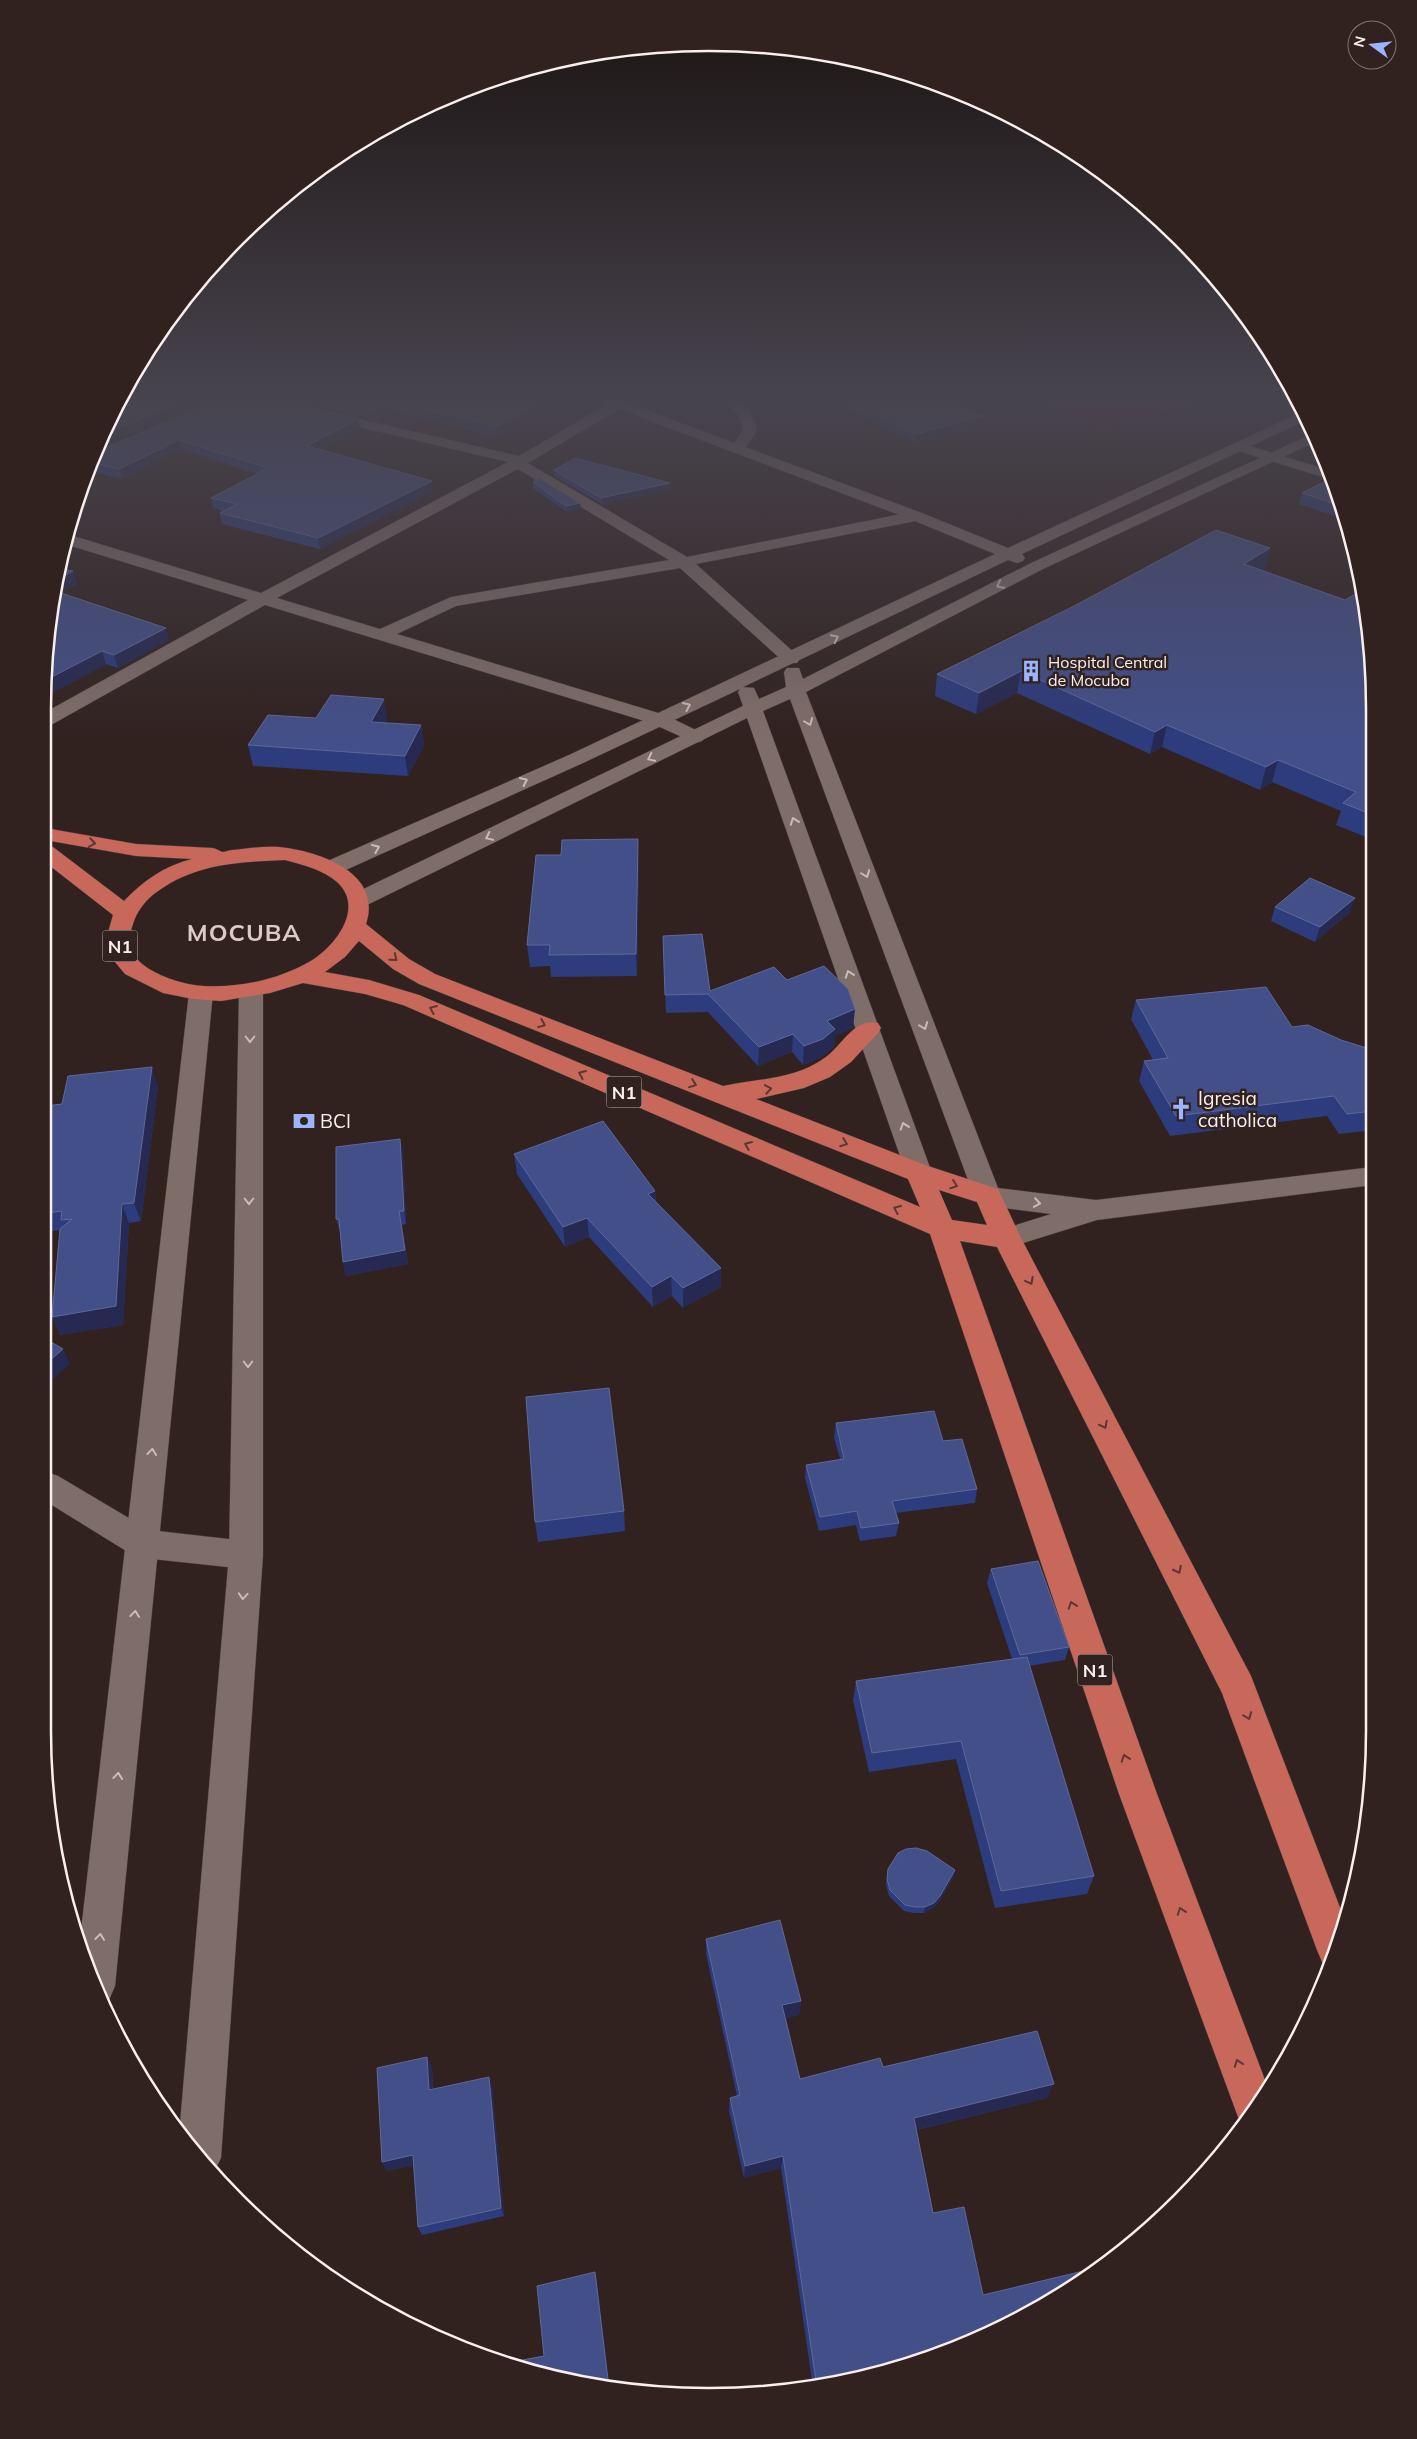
<svg xmlns="http://www.w3.org/2000/svg" width="1417" height="2439" font-family="Mulish,sans-serif">
  <style>
    .green { fill: #5a1c15 }
    .lines { fill: none; stroke-linecap: round; stroke-linejoin: round }
    .minor-casing { stroke: #4a3d3b; stroke-width: 1 }
    .tertiary-casing { stroke: #4a3d3b; stroke-width: 1 }
    .trunk-casing { stroke: #4a3d3b; stroke-width: 1 }
    .minor { fill: #7f6d6a; fill-rule: evenodd }
    .tertiary { fill: #7f6d6a; fill-rule: evenodd }
    .trunk { fill: #c7685b; fill-rule: evenodd }
    .wall { fill: #2d3c7c }
    .shaded-wall { fill: #262952 }
    .building { fill: #434f89; stroke: #606898 }
    .oneway { stroke: #c8bbb9 }
    .oneway2 { stroke: #5e3732 }
    .labels { text-anchor: middle; dominant-baseline: central; stroke-width: 5; stroke-linejoin: round; paint-order: stroke }
    .far-poi-label { font-size: 16px; fill: #f9efed; stroke: #312220; text-anchor: start }
    .shield { fill: #312220; stroke: #bdb2b0; stroke-width: 1 }
    .shield-label { font-size: 18px; font-weight: bold; fill: #f9efed }
    .poi-label { font-size: 19px; fill: #f9efed; stroke: #312220; text-anchor: start }
    .district-label { font-size: 24px; font-weight: bold; letter-spacing: 1px; fill: #ddcac6; stroke: #312220 }
    .rim { fill: none; stroke: #f9efed; stroke-width: 2.5 }
  </style>
  <rect width="100%" height="100%" fill="#312220"/>
  <polygon class="green" points="1031,398 1213,398 1102,430"/>
  <g class="lines">
    <g class="minor-casing">
      <g id="minor">
        <path d="M246,398H269L519,456L613,401H623L625,404L623,407L528,463L687,557L916,511L924,516L916,521L696,564L797,655L800,659L797,663H785L680,568L456,606L397,634L665,715L702,733L705,737L702,741L695,743L651,723L265,605L51,725L44,727V713L248,600L68,545L70,535L261,593L508,462L253,402ZM518,469L669,560L451,597L380,629L277,598Z"/>
        <path d="M720,398C744,398 751,408 757,430L743,452H733L731,449L743,430L739,414Z"/>
        <polygon points="1237,442 1328,470 1333,480 1232,449 1230,446"/>
        <polygon points="47,1472 58,1476 149,1530 246,1541 258,1545 263,1555 258,1565 246,1569 143,1558 131,1554 47,1502"/>
      </g>
    </g>
    <g class="tertiary-casing">
      <g id="tertiary">
        <polygon points="596,398 614,398 922,513 1008,548 1302,412 1306,420 1022,554 1025,558 1023,561 1017,563 1008,560 743,687 754,688 759,699 786,687 784,672 787,668 799,668 803,679 1031,563 1312,434 1315,442 1043,569 806,692 998,1188 1096,1200 1373,1167 1373,1185 1097,1220 1007,1248 997,1245 993,1238 997,1231 1051,1214 988,1206 978,1203 974,1196 790,699 763,711 932,1173 928,1180 919,1182 910,1180 906,1173 747,718 367,905 359,907 351,905 348,900 351,895 743,706 738,692 740,689 583,763 339,873 331,874 323,873 320,868 323,863 569,755 995,554 910,519 598,401"/>
        <polygon points="251,983 259,985 263,990 263,1555 221,2158 213,2174 179,2135 229,1555 239,990 243,985"/>
        <polygon points="201,986 209,988 213,993 115,1986 109,2000 102,2003 79,1948 189,993 193,988"/>
      </g>
    </g>
    <g class="trunk-casing">
      <path id="trunk" d="M45,828L136,844L212,848C215,848 220,851 222,852C225,852 230,850 233,850C250,848 271,845 287,848C326,854 382,875 366,924L409,959L435,974L723,1086C760,1078 795,1080 826,1057C843,1044 855,1017 878,1023L881,1028L878,1033L851,1062L830,1077L804,1088L756,1099L928,1166L998,1189L1021,1238L1251,1676L1344,1918L1339,1945L1328,1966L1323,1964L1317,1950L1222,1693L997,1247L960,1241L1157,1794L1268,2088L1262,2100L1241,2125L1119,1794L930,1234L403,1005L365,994L303,983L270,993L221,1001L193,999L163,993L125,974L115,962L106,940L113,915L45,862V846L53,847L124,901C143,881 164,866 192,859L136,856L45,840ZM285,860C303,865 322,869 337,882C366,908 334,948 309,962C277,980 239,988 203,986C179,985 127,968 129,939C129,934 132,928 133,924C136,912 147,898 158,891C197,863 239,862 285,860ZM359,941L393,969L419,984L908,1179L920,1207L419,995L369,980L325,972L345,957ZM939,1190L977,1202L987,1225L952,1220Z"/>
    </g>
    <use href="#minor" class="minor"/>
    <use href="#tertiary" class="tertiary"/>
    <use href="#trunk" class="trunk"/>
  </g>
  <g class="wall">
    <polygon points="223,398 360,429 320,449 432,481 433,491 320,549 222,524 220,513 224,511 213,508 211,498 257,474 181,449 122,479 89,471 100,450"/>
    <polygon points="278,398 554,398 555,405 497,436 393,412 376,421 279,398"/>
    <polygon points="827,398 940,398 983,425 915,443"/>
    <polygon points="554,470 670,483 670,489 602,504 554,476"/>
    <polygon points="533,482 581,509 567,512 533,488"/>
    <polygon points="1302,493 1339,495 1344,519 1299,504"/>
    <polygon points="1270,548 1265,568 1262,570 1373,665 1373,840 1336,825 1341,811 1272,782 1260,790 1162,747 1150,754 1017,693 976,714 935,696 937,674"/>
    <polygon points="63,569 73,571 77,584 60,593 169,640 118,668 106,664 44,697"/>
    <polygon points="316,718 387,719 385,723 421,725 424,745 408,776 253,766 248,745"/>
    <polygon points="561,855 639,860 637,976 551,977 550,966 530,967 527,945"/>
    <polygon points="1275,907 1350,912 1315,942 1271,921"/>
    <polygon points="663,936 710,991 787,980 853,1028 835,1036 834,1047 822,1057 803,1065 792,1052 758,1066 708,1012 666,1013"/>
    <polygon points="1136,1000 1292,1027 1373,1110 1365,1131 1339,1134 1327,1116 1170,1136 1139,1081 1144,1061 1153,1060 1131,1019"/>
    <polygon points="158,1086 141,1221 129,1223 123,1325 60,1335 52,1317 60,1230 46,1232 46,1106 62,1104"/>
    <polygon points="400,1139 403,1153 406,1224 402,1225 408,1264 346,1276 343,1262 340,1232 336,1219"/>
    <polygon points="514,1154 655,1191 656,1201 721,1287 683,1308 672,1296 653,1307 589,1237 565,1247 517,1174"/>
    <polygon points="836,1423 943,1441 977,1489 975,1503 896,1513 899,1523 896,1536 860,1541 856,1525 819,1531 805,1478 806,1465 840,1459 834,1437"/>
    <polygon points="624,1511 625,1531 538,1542 535,1522"/>
    <polygon points="991,1569 1069,1647 1065,1660 1029,1666 1094,1876 1087,1894 995,1908 956,1759 869,1772 853,1700 856,1681 1012,1659 987,1583"/>
    <polygon points="888,1869 954,1876 939,1902 933,1908 924,1913 914,1913 904,1911 889,1896 886,1885"/>
    <polygon points="706,1939 801,2001 799,2015 786,2018 800,2079 883,2067 1047,2098 916,2130 933,2213 963,2346 839,2384 813,2387 781,2168 744,2178 729,2111 730,2098 737,2096 706,1954"/>
    <polygon points="432,2067 433,2089 492,2087 504,2216 422,2235 418,2227 413,2165 387,2171 382,2162"/>
  </g>
  <g class="shaded-wall">
    <polygon points="191,398 209,398 209,400 102,446 109,432"/>
    <polygon points="550,398 554,398 555,405 497,436 496,426"/>
    <polygon points="391,402 393,412 376,421 374,411"/>
    <polygon points="984,416 983,425 915,443 916,434"/>
    <polygon points="358,419 360,429 309,456 307,446"/>
    <polygon points="179,440 181,449 122,479 119,469"/>
    <polygon points="432,481 433,491 320,549 318,538"/>
    <polygon points="670,483 670,489 602,504 601,498"/>
    <polygon points="580,503 581,509 567,512 566,506"/>
    <polygon points="1270,548 1265,568 1239,584 1244,564"/>
    <polygon points="73,571 77,584 58,594 61,578"/>
    <polygon points="166,628 169,640 118,668 114,655"/>
    <polygon points="102,651 106,664 44,697 44,681"/>
    <polygon points="1021,671 1017,693 976,714 979,693"/>
    <polygon points="384,699 387,719 375,742 371,722"/>
    <polygon points="421,725 424,745 408,776 405,756"/>
    <polygon points="1167,725 1162,747 1150,754 1155,732"/>
    <polygon points="1278,760 1272,782 1260,790 1266,767"/>
    <polygon points="638,839 639,860 637,976 636,954"/>
    <polygon points="1355,898 1350,912 1315,942 1320,927"/>
    <polygon points="855,1009 853,1028 835,1036 834,1047 822,1057 803,1065 804,1046 827,1021"/>
    <polygon points="793,1034 792,1052 758,1066 759,1047"/>
    <polygon points="152,1067 158,1086 141,1221 134,1203"/>
    <polygon points="400,1139 403,1153 406,1224 404,1211"/>
    <polygon points="655,1191 656,1211 648,1194"/>
    <polygon points="122,1204 129,1223 123,1325 60,1335 52,1317"/>
    <polygon points="399,1211 408,1264 346,1276 343,1262"/>
    <polygon points="587,1218 589,1237 565,1247 563,1227"/>
    <polygon points="721,1268 721,1287 683,1308 683,1288"/>
    <polygon points="671,1276 672,1296 653,1307 652,1287"/>
    <polygon points="63,1349 70,1364 47,1384 47,1363"/>
    <polygon points="955,1870 954,1876 939,1902 933,1908 924,1913 925,1907"/>
    <polygon points="801,2001 799,2015 781,2020 782,2005"/>
    <polygon points="427,2057 432,2067 433,2100 429,2090"/>
    <polygon points="489,2077 492,2087 504,2216 501,2208"/>
    <polygon points="1054,2084 1047,2098 910,2131 914,2118"/>
    <polygon points="413,2155 417,2164 387,2171 382,2162"/>
    <polygon points="783,2156 781,2168 744,2178 745,2166"/>
    <polygon points="595,2272 597,2280 610,2389 609,2388"/>
  </g>
  <g class="building">
    <polygon points="126,398 191,398 109,432"/>
    <polygon points="223,398 234,398 249,402 258,398 265,398 358,419 307,446 432,481 318,538 220,513 237,504 211,498 268,468 179,440 119,469 93,463 100,450"/>
    <polygon points="315,398 550,398 496,426 391,402 374,411"/>
    <polygon points="846,398 940,398 984,416 916,434"/>
    <polygon points="575,458 670,483 601,498 554,470"/>
    <polygon points="539,478 580,503 566,506 533,482"/>
    <polygon points="1332,478 1339,495 1341,506 1302,493"/>
    <polygon points="1216,530 1270,548 1244,564 1345,600 1359,592 1373,665 1373,815 1343,803 1356,792 1278,760 1266,767 1167,725 1155,732 1021,671 979,693 937,674 1074,606"/>
    <polygon points="63,569 73,571 61,578"/>
    <polygon points="58,592 166,628 114,655 102,651 44,681 44,665"/>
    <polygon points="331,695 384,699 371,722 421,725 405,756 248,745 268,715 316,718"/>
    <polygon points="638,839 636,954 549,955 550,945 527,945 536,855 561,855 562,840"/>
    <polygon points="1310,878 1355,898 1320,927 1275,907"/>
    <polygon points="702,934 710,991 774,967 787,980 824,966 848,989 855,1009 827,1021 835,1029 823,1039 804,1046 793,1034 759,1047 708,994 665,995 663,936"/>
    <polygon points="1266,987 1292,1027 1308,1025 1341,1040 1373,1050 1373,1111 1347,1114 1334,1096 1176,1116 1144,1061 1168,1058 1136,1000"/>
    <polygon points="152,1067 134,1203 122,1204 116,1306 52,1317 60,1229 72,1219 61,1220 62,1211 46,1213 46,1106 62,1104 68,1076"/>
    <polygon points="603,1121 655,1191 648,1194 721,1268 683,1288 671,1276 652,1287 587,1218 563,1227 514,1154"/>
    <polygon points="400,1139 404,1211 399,1211 405,1250 343,1262 339,1219 336,1219 336,1147"/>
    <polygon points="46,1339 63,1349 47,1363"/>
    <polygon points="609,1388 624,1511 535,1522 526,1397"/>
    <polygon points="934,1411 943,1441 962,1439 977,1489 892,1501 899,1523 861,1528 857,1511 820,1517 806,1465 844,1459 836,1423"/>
    <polygon points="1038,1561 1069,1647 1020,1655 991,1569"/>
    <polygon points="1027,1657 1094,1876 1001,1891 961,1741 872,1753 856,1681"/>
    <polygon points="916,1848 927,1851 955,1870 940,1896 934,1903 925,1907 915,1907 905,1905 890,1890 887,1879 888,1869 898,1853 906,1849"/>
    <polygon points="780,1920 801,2001 782,2005 800,2079 880,2058 883,2067 1037,2031 1054,2084 914,2118 933,2213 964,2207 983,2295 1096,2268 1042,2307 963,2346 869,2374 869,2370 816,2381 783,2156 745,2166 730,2098 740,2095 706,1939"/>
    <polygon points="427,2057 429,2090 489,2077 501,2208 418,2227 413,2155 382,2162 377,2068"/>
    <polygon points="595,2272 609,2388 536,2374 507,2363 544,2356 537,2286"/>
  </g>
  <defs><path id="oneway-chevron" d="M-2-3.5L2.5 0L-2 3.5" fill="none" stroke-width="1.6" stroke-linecap="round" stroke-linejoin="round" transform="scale(1.25)"/></defs>
  <g class="oneway">
    <use href="#oneway-chevron" transform="translate(1000 585) rotate(153)"/>
    <use href="#oneway-chevron" transform="translate(835 638) rotate(-26)"/>
    <use href="#oneway-chevron" transform="translate(687 706) rotate(-24)"/>
    <use href="#oneway-chevron" transform="translate(809 722) rotate(69)"/>
    <use href="#oneway-chevron" transform="translate(651 758) rotate(154)"/>
    <use href="#oneway-chevron" transform="translate(524 781) rotate(-25)"/>
    <use href="#oneway-chevron" transform="translate(794 821) rotate(-110)"/>
    <use href="#oneway-chevron" transform="translate(489 837) rotate(154)"/>
    <use href="#oneway-chevron" transform="translate(376 848) rotate(-23)"/>
    <use href="#oneway-chevron" transform="translate(866 874) rotate(69)"/>
    <use href="#oneway-chevron" transform="translate(849 974) rotate(-110)"/>
    <use href="#oneway-chevron" transform="translate(924 1026) rotate(69)"/>
    <use href="#oneway-chevron" transform="translate(250 1039) rotate(90)"/>
    <use href="#oneway-chevron" transform="translate(904 1126) rotate(-109)"/>
    <use href="#oneway-chevron" transform="translate(249 1201) rotate(90)"/>
    <use href="#oneway-chevron" transform="translate(1037 1203) rotate(8)"/>
    <use href="#oneway-chevron" transform="translate(248 1364) rotate(90)"/>
    <use href="#oneway-chevron" transform="translate(152 1452) rotate(-84)"/>
    <use href="#oneway-chevron" transform="translate(243 1596) rotate(94)"/>
    <use href="#oneway-chevron" transform="translate(135 1614) rotate(-84)"/>
    <use href="#oneway-chevron" transform="translate(118 1776) rotate(-84)"/>
    <use href="#oneway-chevron" transform="translate(100 1937) rotate(-84)"/>
  </g>
  <g class="oneway2">
    <use href="#oneway-chevron" transform="translate(92 843) rotate(9)"/>
    <use href="#oneway-chevron" transform="translate(394 958) rotate(39)"/>
    <use href="#oneway-chevron" transform="translate(433 1009) rotate(-157)"/>
    <use href="#oneway-chevron" transform="translate(542 1024) rotate(22)"/>
    <use href="#oneway-chevron" transform="translate(582 1074) rotate(-157)"/>
    <use href="#oneway-chevron" transform="translate(693 1084) rotate(21)"/>
    <use href="#oneway-chevron" transform="translate(768 1089) rotate(-10)"/>
    <use href="#oneway-chevron" transform="translate(844 1143) rotate(21)"/>
    <use href="#oneway-chevron" transform="translate(748 1145) rotate(-157)"/>
    <use href="#oneway-chevron" transform="translate(954 1185) rotate(19)"/>
    <use href="#oneway-chevron" transform="translate(897 1209) rotate(-157)"/>
    <use href="#oneway-chevron" transform="translate(1030 1281) rotate(62)"/>
    <use href="#oneway-chevron" transform="translate(1104 1425) rotate(63)"/>
    <use href="#oneway-chevron" transform="translate(1178 1570) rotate(63)"/>
    <use href="#oneway-chevron" transform="translate(1072 1605) rotate(-109)"/>
    <use href="#oneway-chevron" transform="translate(1248 1716) rotate(69)"/>
    <use href="#oneway-chevron" transform="translate(1125 1758) rotate(-109)"/>
    <use href="#oneway-chevron" transform="translate(1181 1911) rotate(-110)"/>
    <use href="#oneway-chevron" transform="translate(1238 2063) rotate(-110)"/>
  </g>
  <linearGradient id="sky" x2="0" y2="1"><stop stop-color="#1b1312"/><stop offset="0.54" stop-color="#48444e"/><stop offset="1" stop-color="#48444e" stop-opacity="0"/></linearGradient>
  <rect width="1417" height="739" fill="url(#sky)"/>
  <defs>
    <g id="building-bare" transform="scale(1.725)"><path d="M-4-6H4V6H1V3H-1V6H-4ZM-2.5-4.3h1.7v1.8h-1.7ZM.8-4.3h1.7v1.8H.8ZM-2.5-1h1.7V.8h-1.7ZM.8-1h1.7V.8H.8Z" fill="#9bb4fd" stroke="#312220" stroke-width="2.5" paint-order="stroke"/></g>
    <g id="church-bare" transform="scale(1.725)"><path d="M-1.2-6h2.4v3.5h3.3v2.4h-3.3V6h-2.4V-.1h-3.3v-2.4h3.3Z" fill="#9bb4fd" stroke="#312220" stroke-width="2.5" paint-order="stroke"/></g>
    <g id="bank-bare" transform="scale(1.725)"><path d="M-6-4H6V4H-6ZM0-2.3a2.3 2.3 0 1 0 0 4.6a2.3 2.3 0 1 0 0-4.6Z" fill="#9bb4fd" stroke="#312220" stroke-width="2.5" paint-order="stroke"/></g>
  </defs>
  <g fill-rule="evenodd">
    <use href="#building-bare" x="1031" y="671"/>
    <use href="#church-bare" x="1181" y="1109"/>
    <use href="#bank-bare" x="304" y="1121"/>
  </g>
  <g class="labels">
    <g class="far-poi-label">
      <text x="1048" y="662">Hospital Central<tspan x="1048" dy="18">de Mocuba</tspan></text>
    </g>
    <g class="shield">
      <rect x="102.5" y="930.5" width="35" height="31" rx="4"/>
      <rect x="606.5" y="1076.5" width="35" height="31" rx="4"/>
      <rect x="1077.5" y="1654.5" width="35" height="31" rx="4"/>
    </g>
    <g class="shield-label">
      <text x="120" y="946">N1</text>
      <text x="624" y="1092">N1</text>
      <text x="1095" y="1670">N1</text>
    </g>
    <g class="poi-label">
      <text x="1198" y="1098">Igresia<tspan x="1198" dy="22">catholica</tspan></text>
      <text x="320" y="1121">BCI</text>
    </g>
    <g class="district-label">
      <text x="244" y="932">MOCUBA</text>
    </g>
  </g>
  <path d="M0 0H1417V2439H0ZM708 51H709A657 657 0 0 1 1366 708V1731A657 657 0 0 1 709 2388H708A657 657 0 0 1 51 1731V708A657 657 0 0 1 708 51Z" fill="#312220" fill-rule="evenodd"/>
  <path class="rim" d="M708 51H709A657 657 0 0 1 1366 708V1731A657 657 0 0 1 709 2388H708A657 657 0 0 1 51 1731V708A657 657 0 0 1 708 51Z"/>
  <g transform="translate(1372 45) rotate(285)"><circle r="24" fill="#312220" stroke="#817472"/>
  <path d="M0-4L9 19L0 12L-9 19Z" fill="#9bb4fd"/>
  <text y="-8" font-size="14" font-weight="bold" text-anchor="middle" fill="#f9efed">N</text>
  </g>
</svg>
